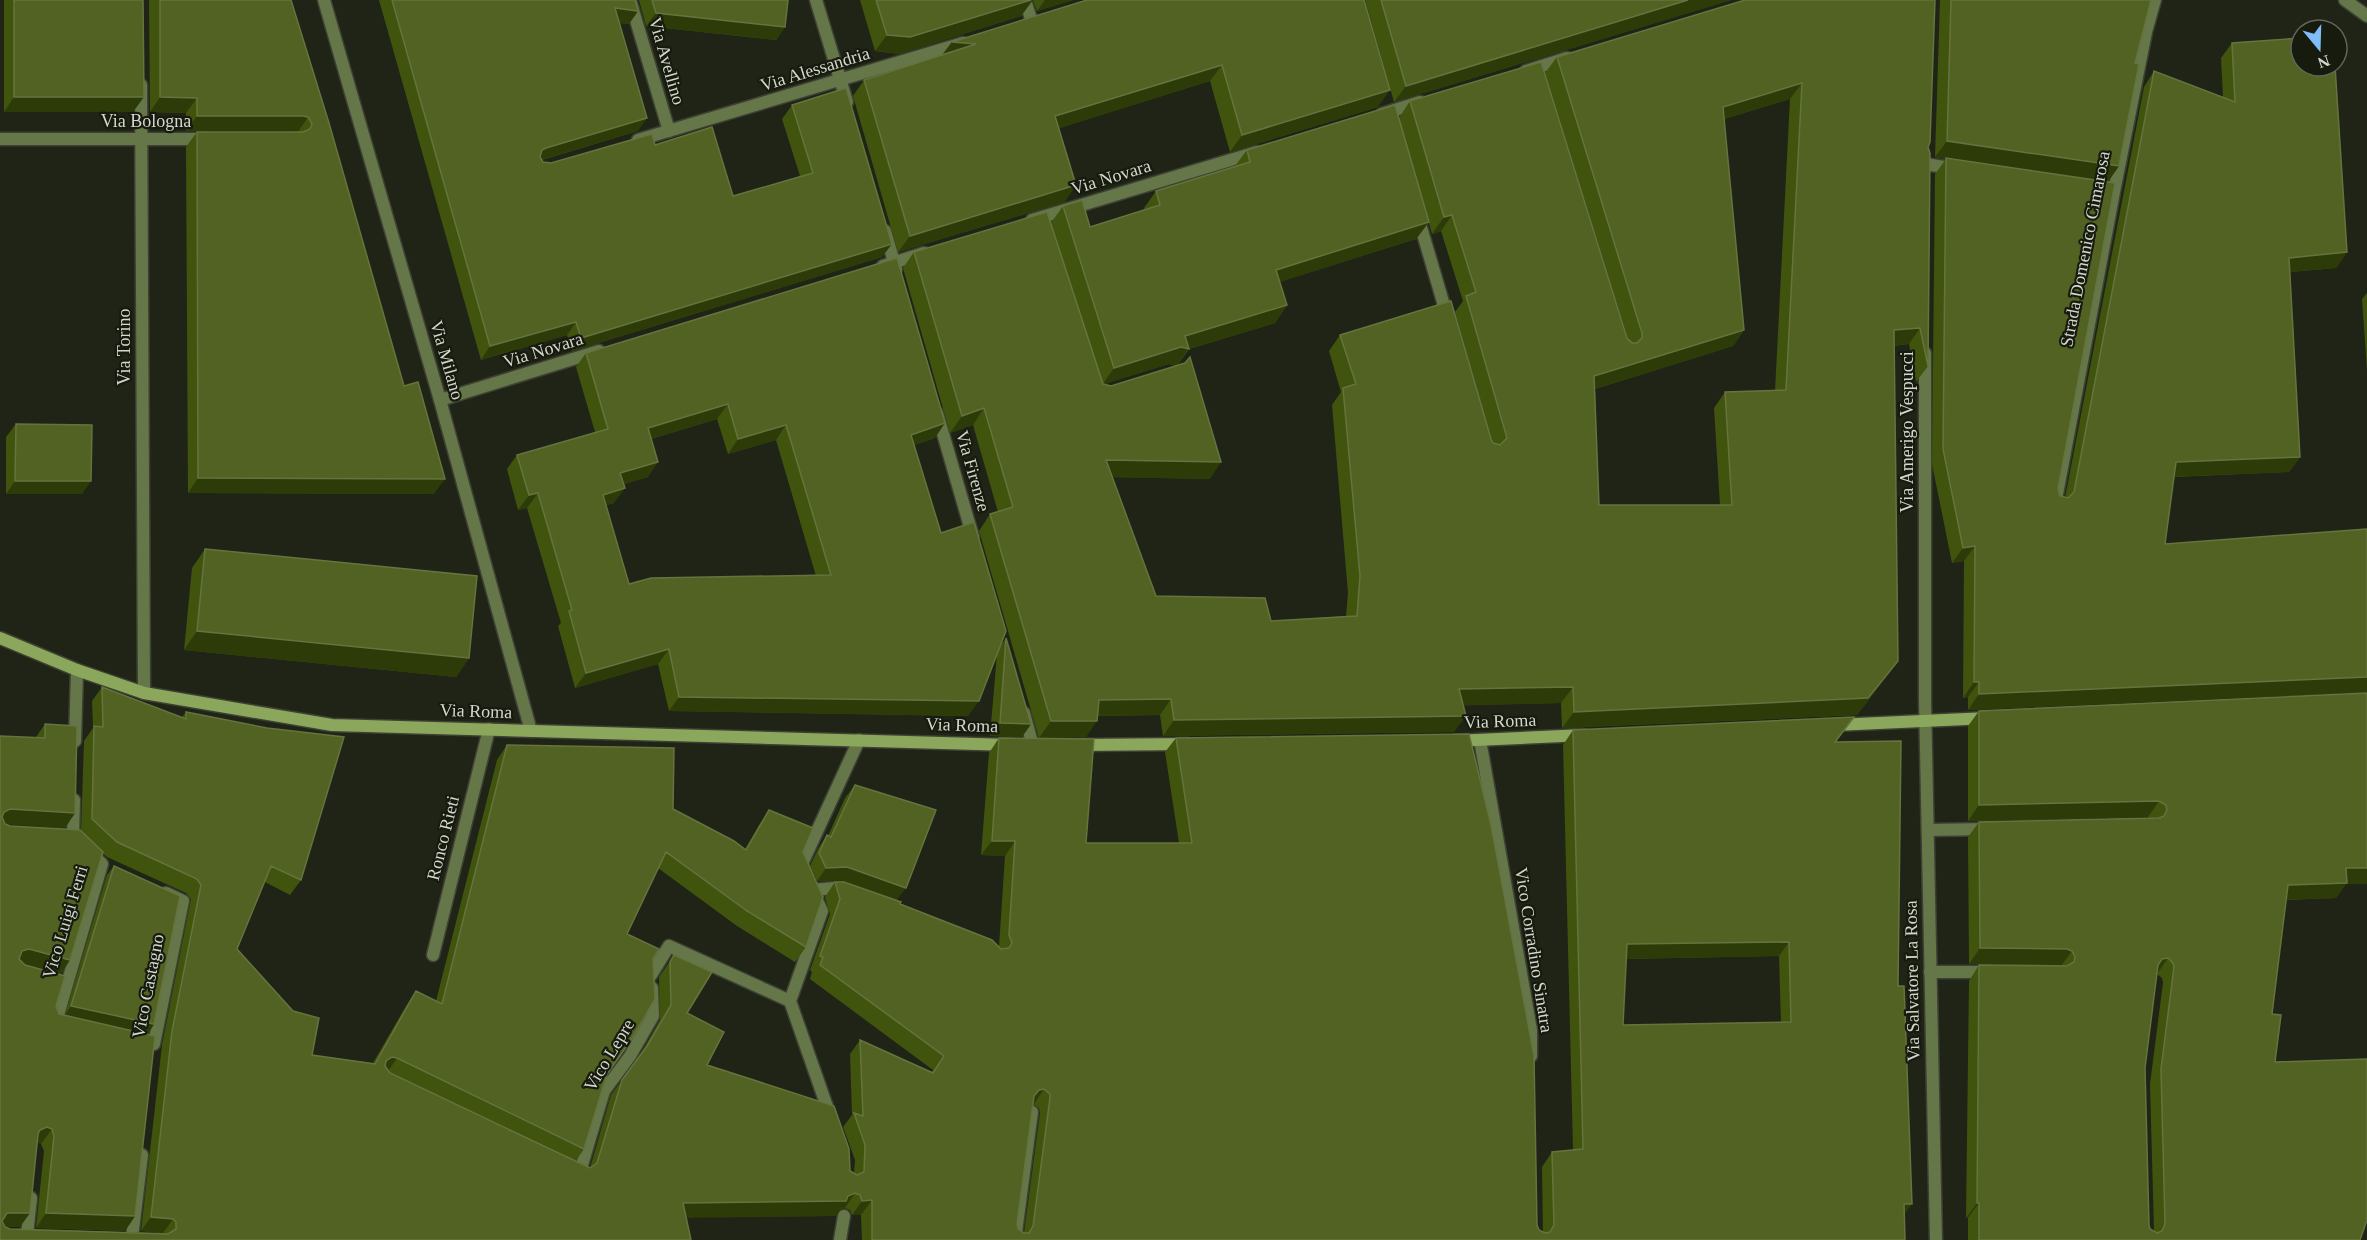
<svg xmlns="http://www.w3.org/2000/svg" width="2367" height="1240" font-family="'Times New Roman',serif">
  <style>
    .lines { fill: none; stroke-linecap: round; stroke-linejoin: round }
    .pedestrian-casing { stroke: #3c4134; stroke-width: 15 }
    .minor-casing { stroke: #3c4134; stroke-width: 15 }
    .secondary-casing { stroke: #3c4134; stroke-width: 15 }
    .pedestrian { stroke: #657648; stroke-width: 12 }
    .minor { stroke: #657648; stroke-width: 12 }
    .secondary { stroke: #8ba75b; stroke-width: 12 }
    .wall { fill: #41540e; fill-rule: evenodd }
    .shaded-wall { fill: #2d3b09 }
    .building { fill: #516223; stroke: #65743e; stroke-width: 1.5; fill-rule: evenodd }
    .labels { text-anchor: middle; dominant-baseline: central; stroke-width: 4.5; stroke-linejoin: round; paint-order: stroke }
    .street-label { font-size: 18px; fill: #d4d7cf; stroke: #161b0e }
  </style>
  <rect width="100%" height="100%" fill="#1f2417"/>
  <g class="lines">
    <g class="pedestrian-casing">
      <g id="pedestrian">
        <polyline points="1928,830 1990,829"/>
        <polyline points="154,1044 183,901 166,893"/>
        <polyline points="574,1173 579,1175 604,1091 630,1056 653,1016 652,988"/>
        <polyline points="27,1235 31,1198"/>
      </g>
    </g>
    <g class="minor-casing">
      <g id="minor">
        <polyline points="324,0 440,400 531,731"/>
        <polyline points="630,0 669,131"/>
        <polyline points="816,0 847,102"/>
        <polyline points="1025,0 1032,22"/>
        <polyline points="2345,0 2367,16"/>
        <polyline points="1526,71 1567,58"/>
        <polyline points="141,85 144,693"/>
        <polyline points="1382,114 1420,102"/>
        <polyline points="0,139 206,139"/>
        <polyline points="638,140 963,43"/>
        <polyline points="1925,164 1957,169"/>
        <polyline points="1418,217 1448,319"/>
        <polyline points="1032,220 1257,152"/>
        <polyline points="885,231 896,269"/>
        <polyline points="883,266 924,253"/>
        <polyline points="1925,353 1925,700 1936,1240"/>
        <polyline points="440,400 599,351"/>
        <polyline points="937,413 973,537"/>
        <polyline points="2055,505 2114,192 2146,32 2155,0"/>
        <polyline points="1024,713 1033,746"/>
        <polyline points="1480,740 1531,1030 1531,1056"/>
        <polyline points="75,741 77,670"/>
        <polyline points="803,871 801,866 859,740"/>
        <polyline points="812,890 835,888 846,891"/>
        <polyline points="813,892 822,911 790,1001 831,1118"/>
        <polyline points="433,955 489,729"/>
        <polyline points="1930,972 1989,972"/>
        <polyline points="651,975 669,946 790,1001"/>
        <polyline points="56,1022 102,864 73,837 74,800"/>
        <polyline points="132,1238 142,1155"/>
        <polyline points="840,1240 844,1216"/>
        <polyline points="1015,1240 1032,1112"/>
      </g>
    </g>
    <g class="secondary-casing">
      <g id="secondary">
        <polyline points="0,638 77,670 144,693 332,725 1011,745"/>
        <polyline points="1835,725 1988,718"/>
        <polyline points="1454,741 1584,735"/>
        <polyline points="1079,745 1188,744"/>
      </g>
    </g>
    <use href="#pedestrian" class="pedestrian"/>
    <use href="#minor" class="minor"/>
    <use href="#secondary" class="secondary"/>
  </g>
  <g class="wall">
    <polygon points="4,0 143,0 133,112 4,112"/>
    <polygon points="149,0 291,0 434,494 188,493 186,147 197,132 298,132 293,131 186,131 186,113 150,112"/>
    <polygon points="379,0 635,0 638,11 629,24 620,23 638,131 542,160 543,162 551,163 655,145 733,196 800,176 782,119 792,105 882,257 572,351 567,335 481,360"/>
    <polygon points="639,0 788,0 785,27 776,40 646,26"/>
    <polygon points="860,0 1032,0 1021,16 899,54 875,51"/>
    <polygon points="1033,0 1073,0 1037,11"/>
    <polygon points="1087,0 1378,107 1230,152 1210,81 1059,128 1065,202 898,252 853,96 864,80 942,55 952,42"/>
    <polygon points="1365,0 1731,0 1394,102"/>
    <path d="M1745,0L1928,147V366L1916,382L1909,344L1894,346L1886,677L1857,715L1562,728L1561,703L1463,705L1454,732L1163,736L1160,715L1097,716L1086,737L1039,738L979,531L990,514L998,512L973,425L950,433L903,268L914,252L1086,334L1051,223L1063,206L1090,227L1145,210L1144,208L1156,191L1235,166L1247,150L1429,222L1416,239L1279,282L1287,305L1275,323L1189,349L1177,366L1210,479L1112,477L1156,596L1271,621L1346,616L1348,593L1332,405L1341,392L1329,351L1340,335L1491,439L1455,312L1463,301L1441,231L1432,234L1399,118L1410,101L1628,339L1545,73L1557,57ZM1790,99L1775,391L1725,392L1714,408L1720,505H1599L1595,389L1733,346L1744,330L1724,119ZM1169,364L1176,366L1111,386L1103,384Z"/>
    <polygon points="1940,0 2151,0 2135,63 2119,166 2108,182 2058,489 2060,496 2065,498 2144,87 2154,71 2223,97 2221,58 2232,43 2347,252 2336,268 2290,272 2300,457 2289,472 2174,477 2165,544 2367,529 2367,692 1968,710 1968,697 1963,698 1964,561 1952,563 1932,464 1935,174 1946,159 1935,157"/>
    <polygon points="2367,293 2367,370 2362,299"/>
    <path d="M586,353L935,438L914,445L941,533L999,648L1006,638L1031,724L1022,737L990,736L997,654L968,716L669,711L658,664L575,688L558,626L561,623L527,508L518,510L507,469L517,455L595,432L576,367ZM717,419L728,454L776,440L816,576L629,584L606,505L614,503L624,484L648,477L651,439Z"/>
    <polygon points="16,424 82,494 6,494 6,437"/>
    <polygon points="205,549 469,658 456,677 184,650 192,568"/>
    <path d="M102,687L182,717L186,712L301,880L290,895L265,882L237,949L312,1055L373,1063L406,1006L416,991L436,1001L497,760L507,745L673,809L745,849L759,825L769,810L803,852L806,947L795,962L737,926L658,868L627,934L653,959L606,1075L584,1149L575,1162L590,1168L611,1095L639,1057L660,1020L659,977L674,955L687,1013L707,1065L854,1174L855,1160L843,1127L852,1115L850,1054L860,1040L932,1072L933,1070L810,979L812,972L810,970L830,914L825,897L835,882H842L837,880L817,881L810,866L818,849L827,835L828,836L845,798L855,785L897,900L900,904L999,947L1005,856L981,855L989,753L999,738L1086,843H1179L1165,752L1176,738L1537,1225L1539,1230L1543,1233L1542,1167L1552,1152L1573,1150L1563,745L1573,730L1854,717L1836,742L1898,986L1905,1240H862L861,1215H852L850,1210L845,1208L840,1210L836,1216L686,1217L0,1240V736L36,737L45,724L75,813L65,828L6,824L10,826L81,832L84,741L93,728L92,701ZM102,853L107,857L186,893L191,899L162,1045L141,1231L163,1233L10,1229L7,1227H20L37,1142L41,1144L44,1151L36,1228L125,1231L135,1216L148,1034L154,1024L114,866L107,875L65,1015L59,1014L56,1006L60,975L70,960ZM1779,956L1781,1023L1623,1025L1626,959ZM1033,1104L1039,1108L1040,1113L1024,1233L1018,1229L1017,1224Z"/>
    <path d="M1979,711L2346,884L2336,898L2286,900L2272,1014L2275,1062L2360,1240H1968V1218H1966L1969,981L1979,965L2059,966L2056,965L1969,964L1968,837L1979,822L2150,818L2148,817L1968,821V726ZM2157,974L2162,978L2163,983L2150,1084L2154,1231L2150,1229L2149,1225L2145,1068Z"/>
  </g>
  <g class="shaded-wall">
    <polygon points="1033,0 1021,16 899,54 875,51 887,35"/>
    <polygon points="1045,0 1073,0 1037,11"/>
    <polygon points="1688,0 1731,0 1394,102 1406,86"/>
    <polygon points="615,8 638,11 629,24 606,22"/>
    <polygon points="656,13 785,27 776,40 646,26"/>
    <polygon points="952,42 976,44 940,58"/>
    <polygon points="1222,65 1210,81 1044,133 1055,116"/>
    <polygon points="1802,83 1790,99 1712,123 1723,107"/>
    <polygon points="1390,90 1378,107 1230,152 1242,135"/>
    <polygon points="14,97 144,97 133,112 4,112"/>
    <polygon points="160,97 197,98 186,113 150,112"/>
    <polygon points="197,116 303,116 308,117 298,132 293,131 186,131"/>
    <polygon points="647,118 638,131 537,161 542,150 546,148"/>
    <polygon points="1947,141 2119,166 2107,183 1935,157"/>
    <polygon points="1076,185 1065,202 898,252 910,236"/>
    <polygon points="1452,215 1441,231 1432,234 1444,217"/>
    <polygon points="1429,222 1416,239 1264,287 1276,270"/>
    <polygon points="892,244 882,257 572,351 581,338"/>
    <polygon points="2347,252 2336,268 2278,273 2289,258"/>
    <polygon points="1287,305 1275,323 1188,349 1177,366 1169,364 1102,385 1114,368 1185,336"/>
    <polygon points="576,322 567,335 481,360 490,346"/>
    <polygon points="1920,328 1909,344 1882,347 1894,330"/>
    <polygon points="1744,330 1733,346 1583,393 1594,376"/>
    <polygon points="728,404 717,419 637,443 648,428"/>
    <polygon points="984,408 973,425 950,433 962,416"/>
    <polygon points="945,423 935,438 901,450 911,435"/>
    <polygon points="786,425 776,440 728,454 738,439"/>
    <polygon points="2300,457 2289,472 2165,477 2176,462"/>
    <polygon points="1106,460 1221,462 1210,479 1095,477"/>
    <polygon points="658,462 648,477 610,488 620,473"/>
    <polygon points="198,478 445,479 434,494 188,493"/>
    <polygon points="15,481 91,481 82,494 6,494"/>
    <polygon points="625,488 614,503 593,509 603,495"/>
    <polygon points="538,493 527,508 518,510 529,495"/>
    <polygon points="1975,546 1964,561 1952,563 1963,548"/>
    <polygon points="197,631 469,658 456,677 184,650"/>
    <polygon points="669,649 658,664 575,688 586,673"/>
    <polygon points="1898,661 1857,715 1562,728 1574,712"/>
    <polygon points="2367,677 2367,692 1968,710 1979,694"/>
    <polygon points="1974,682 1979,682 1968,697 1963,698"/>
    <polygon points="1573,687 1561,703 1448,706 1459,689"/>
    <polygon points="679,697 979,701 968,716 669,711"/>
    <polygon points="1171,699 1160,715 1087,716 1099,700"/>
    <polygon points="1466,716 1454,732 1163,736 1174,720"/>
    <polygon points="1051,721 1097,721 1086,737 1039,738"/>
    <polygon points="1000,723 1031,724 1022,737 990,736"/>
    <polygon points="2159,801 2148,817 1968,821 1979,805"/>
    <polygon points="10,809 75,813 65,828 0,824 4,812"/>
    <polygon points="992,841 1015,841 1005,856 981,855"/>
    <polygon points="847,867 906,888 896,901 837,880 817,881 826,868"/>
    <polygon points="2346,868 2367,868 2367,884 2346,884 2336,898 2277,900 2288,885"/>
    <polygon points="1789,942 1779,956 1617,959 1627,944"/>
    <polygon points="1980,948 2067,949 2072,951 2061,966 2056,965 1969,964"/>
    <polygon points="29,949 70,960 60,975 12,966 22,951"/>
    <polygon points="2168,958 2157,974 2151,975 2162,959"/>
    <polygon points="71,1006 154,1024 148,1034 64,1016"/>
    <polygon points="392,1057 397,1058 387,1073 382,1072 386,1061"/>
    <polygon points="1044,1089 1034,1104 1028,1105 1039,1090"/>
    <polygon points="47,1127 52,1129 41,1144 36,1142 30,1145 40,1130"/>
    <polygon points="855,1193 845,1208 840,1210 836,1216 672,1218 683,1203 848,1196"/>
    <polygon points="872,1200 861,1215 852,1215 862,1201"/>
    <polygon points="1977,1203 1979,1203 1968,1218 1966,1218"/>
    <polygon points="1904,1204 1912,1204 1901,1219"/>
    <polygon points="7,1213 30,1213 20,1227 0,1227 0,1223"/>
    <polygon points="46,1213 135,1216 125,1231 36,1228"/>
    <polygon points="151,1217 173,1219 163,1233 141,1231"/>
  </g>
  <g class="building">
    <polygon points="14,0 143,0 144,97 14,97"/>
    <polygon points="160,0 291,0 329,123 404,386 418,382 445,479 198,478 197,132 303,132 310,129 312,124 308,117 303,116 197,116 197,98 160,97"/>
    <polygon points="392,0 635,0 638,11 615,8 647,118 546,148 542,150 540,157 543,162 551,163 652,134 655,145 712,127 733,196 813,173 792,105 846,88 892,244 581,338 576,322 490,346"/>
    <polygon points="652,0 788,0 785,27 656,13"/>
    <polygon points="876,0 1031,0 910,37 887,35"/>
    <polygon points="1087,0 1364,0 1390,90 1242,135 1222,65 1055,116 1076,185 910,236 864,80 976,44 952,42"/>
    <polygon points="1381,0 1688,0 1406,86"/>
    <path d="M1745,0H1935L1930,142L1928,147L1930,153L1928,366L1920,328L1894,330L1898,661L1868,698L1574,712L1573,687L1459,689L1466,716L1174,720L1171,699L1099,700L1097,721H1051L990,514L1013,507L996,449L984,408L962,416L914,252L1047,212L1103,384L1111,386L1185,363L1190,357L1221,462L1106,460L1156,596L1265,598L1271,621L1357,616L1360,576L1343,388L1356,384L1340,335L1451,301L1491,439L1493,443L1500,445L1507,438L1466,296L1476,292L1452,215L1444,217L1410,101L1541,62L1627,338L1632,343H1637L1642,338V333L1557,57ZM1802,83L1786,390L1725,392L1732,505H1599L1594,376L1744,330L1723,107Z"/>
    <polygon points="1951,0 2151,0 2135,63 2139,64 2119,166 1947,141"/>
    <polygon points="2301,38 2301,66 2335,66 2347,252 2289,258 2300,457 2176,462 2165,544 2367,529 2367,677 1979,694 1979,682 1974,682 1975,546 1963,548 1943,449 1946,158 2115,183 2058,489 2060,496 2068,498 2074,492 2154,71 2235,102 2232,43"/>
    <polygon points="1395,105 1429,222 1276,270 1287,305 1185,336 1189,349 1181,347 1114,368 1063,206 1082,200 1090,227 1160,205 1156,191 1250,162 1247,150"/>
    <path d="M897,258L945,423L911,435L941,533L974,522L1006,631L979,701L679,697L669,649L586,673L569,611L572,610L538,493L529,495L517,455L608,429L586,353ZM728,404L738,439L786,425L831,575L651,578L629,584L603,495L625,488L620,473L658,462L648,428Z"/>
    <polygon points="16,424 92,425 91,481 15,481"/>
    <polygon points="205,549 477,576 469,658 197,631"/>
    <polygon points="1006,638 1031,724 1000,723"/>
    <path d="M102,687L186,719V712L267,728L344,737L301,880L271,866L237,949L293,1011L319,1018L312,1055L375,1064L416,991L442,1004L507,745L674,748L673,809L734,841L746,850L769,810L813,828L803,852L823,897L806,947L747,911L666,852L627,934L659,949L653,959L655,999L633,1037L607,1074L584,1149L397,1058L392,1057L386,1061L385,1066L390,1073L590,1168L597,1163L622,1080L647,1046L671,1005L670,962L674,955L712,972L687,1013L724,1032L707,1065L834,1106L849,1149L850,1171L857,1175L864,1172L865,1145L854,1113L863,1116L860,1040L933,1073L944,1056L820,965L823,957L820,956L840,899L835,882H844L901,902L900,904L992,940L1001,949L1009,948L1012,943L1009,935L1015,841H992L999,738L1094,739L1086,843H1192L1176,738L1469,734L1491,825L1534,1056L1537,1225L1539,1230L1545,1233L1550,1232L1554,1225L1552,1152L1583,1149L1573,730L1854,717L1835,742L1901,741L1898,986H1904L1912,1204H1904L1905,1240H872V1200L862,1201L860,1195L855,1193L848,1196L846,1201L683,1203L691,1240H0V736L45,738V724L77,726L75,813L10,809L4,812L2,817L5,824L10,826L80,830L103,852L70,960L29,949L22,951L19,959L25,965L65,976L56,1006L59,1014L155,1036L135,1216L46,1213L54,1136L52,1129L47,1127L40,1130L38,1134L30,1213H7L2,1221L5,1227L10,1229L168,1234L176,1229V1222L173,1219L151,1217L172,1031L201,885L197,879L117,842L92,819L94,726L103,727ZM1789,942L1791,1022L1623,1025L1627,944ZM1044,1089L1050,1094V1098L1033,1226L1029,1233H1024L1018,1229L1017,1224L1034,1096L1039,1090Z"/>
    <path d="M2367,693V868H2346L2347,883L2288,885L2272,1014L2281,1015L2275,1062L2367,1059V1220L2360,1240H1979V1203H1977L1979,965L2067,966L2074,962L2075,957L2072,951L2067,949L1980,948L1979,822L2159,818L2164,816L2167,810L2166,805L2159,801L1979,805V711ZM2168,958L2173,963L2174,967L2161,1069L2165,1224L2162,1231L2157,1233L2150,1229L2149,1225L2145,1068L2158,965L2162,959Z"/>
    <polygon points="855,785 936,810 906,888 847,867 826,868 819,853 827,835 831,837"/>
    <polygon points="114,866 180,896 154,1024 71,1006"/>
  </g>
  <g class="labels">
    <g class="street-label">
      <text transform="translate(667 61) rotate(74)">Via Avellino</text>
      <text transform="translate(815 69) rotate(-17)">Via Alessandria</text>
      <text x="146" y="121">Via Bologna</text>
      <text transform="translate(1111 177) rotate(-17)">Via Novara</text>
      <text transform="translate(2085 249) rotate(-79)">Strada Domenico Cimarosa</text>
      <text transform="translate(124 347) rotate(-90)">Via Torino</text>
      <text transform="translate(543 350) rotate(-17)">Via Novara</text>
      <text transform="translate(447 360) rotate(74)">Via Milano</text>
      <text transform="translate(1907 432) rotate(-90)">Via Amerigo Vespucci</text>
      <text transform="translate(973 471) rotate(74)">Via Firenze</text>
      <text transform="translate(476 711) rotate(2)">Via Roma</text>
      <text transform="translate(1500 721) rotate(-2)">Via Roma</text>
      <text transform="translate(962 725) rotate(2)">Via Roma</text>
      <text transform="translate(443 838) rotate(-76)">Ronco Rieti</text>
      <text transform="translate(65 922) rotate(-73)">Vico Luigi Ferri</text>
      <text transform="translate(1534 950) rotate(81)">Vico Corradino Sinatra</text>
      <text transform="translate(1912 981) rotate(-91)">Via Salvatore La Rosa</text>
      <text transform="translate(148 986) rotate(-79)">Vico Castagno</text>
      <text transform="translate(609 1055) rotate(-59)">Vico Lepre</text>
    </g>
  </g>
  <g transform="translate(2319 48) rotate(161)"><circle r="28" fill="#161b0e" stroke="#62665b" stroke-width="1.5"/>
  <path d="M0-4.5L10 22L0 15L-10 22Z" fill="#7fbdf9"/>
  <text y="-9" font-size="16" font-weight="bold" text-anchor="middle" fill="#d4d7cf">N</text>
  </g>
</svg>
